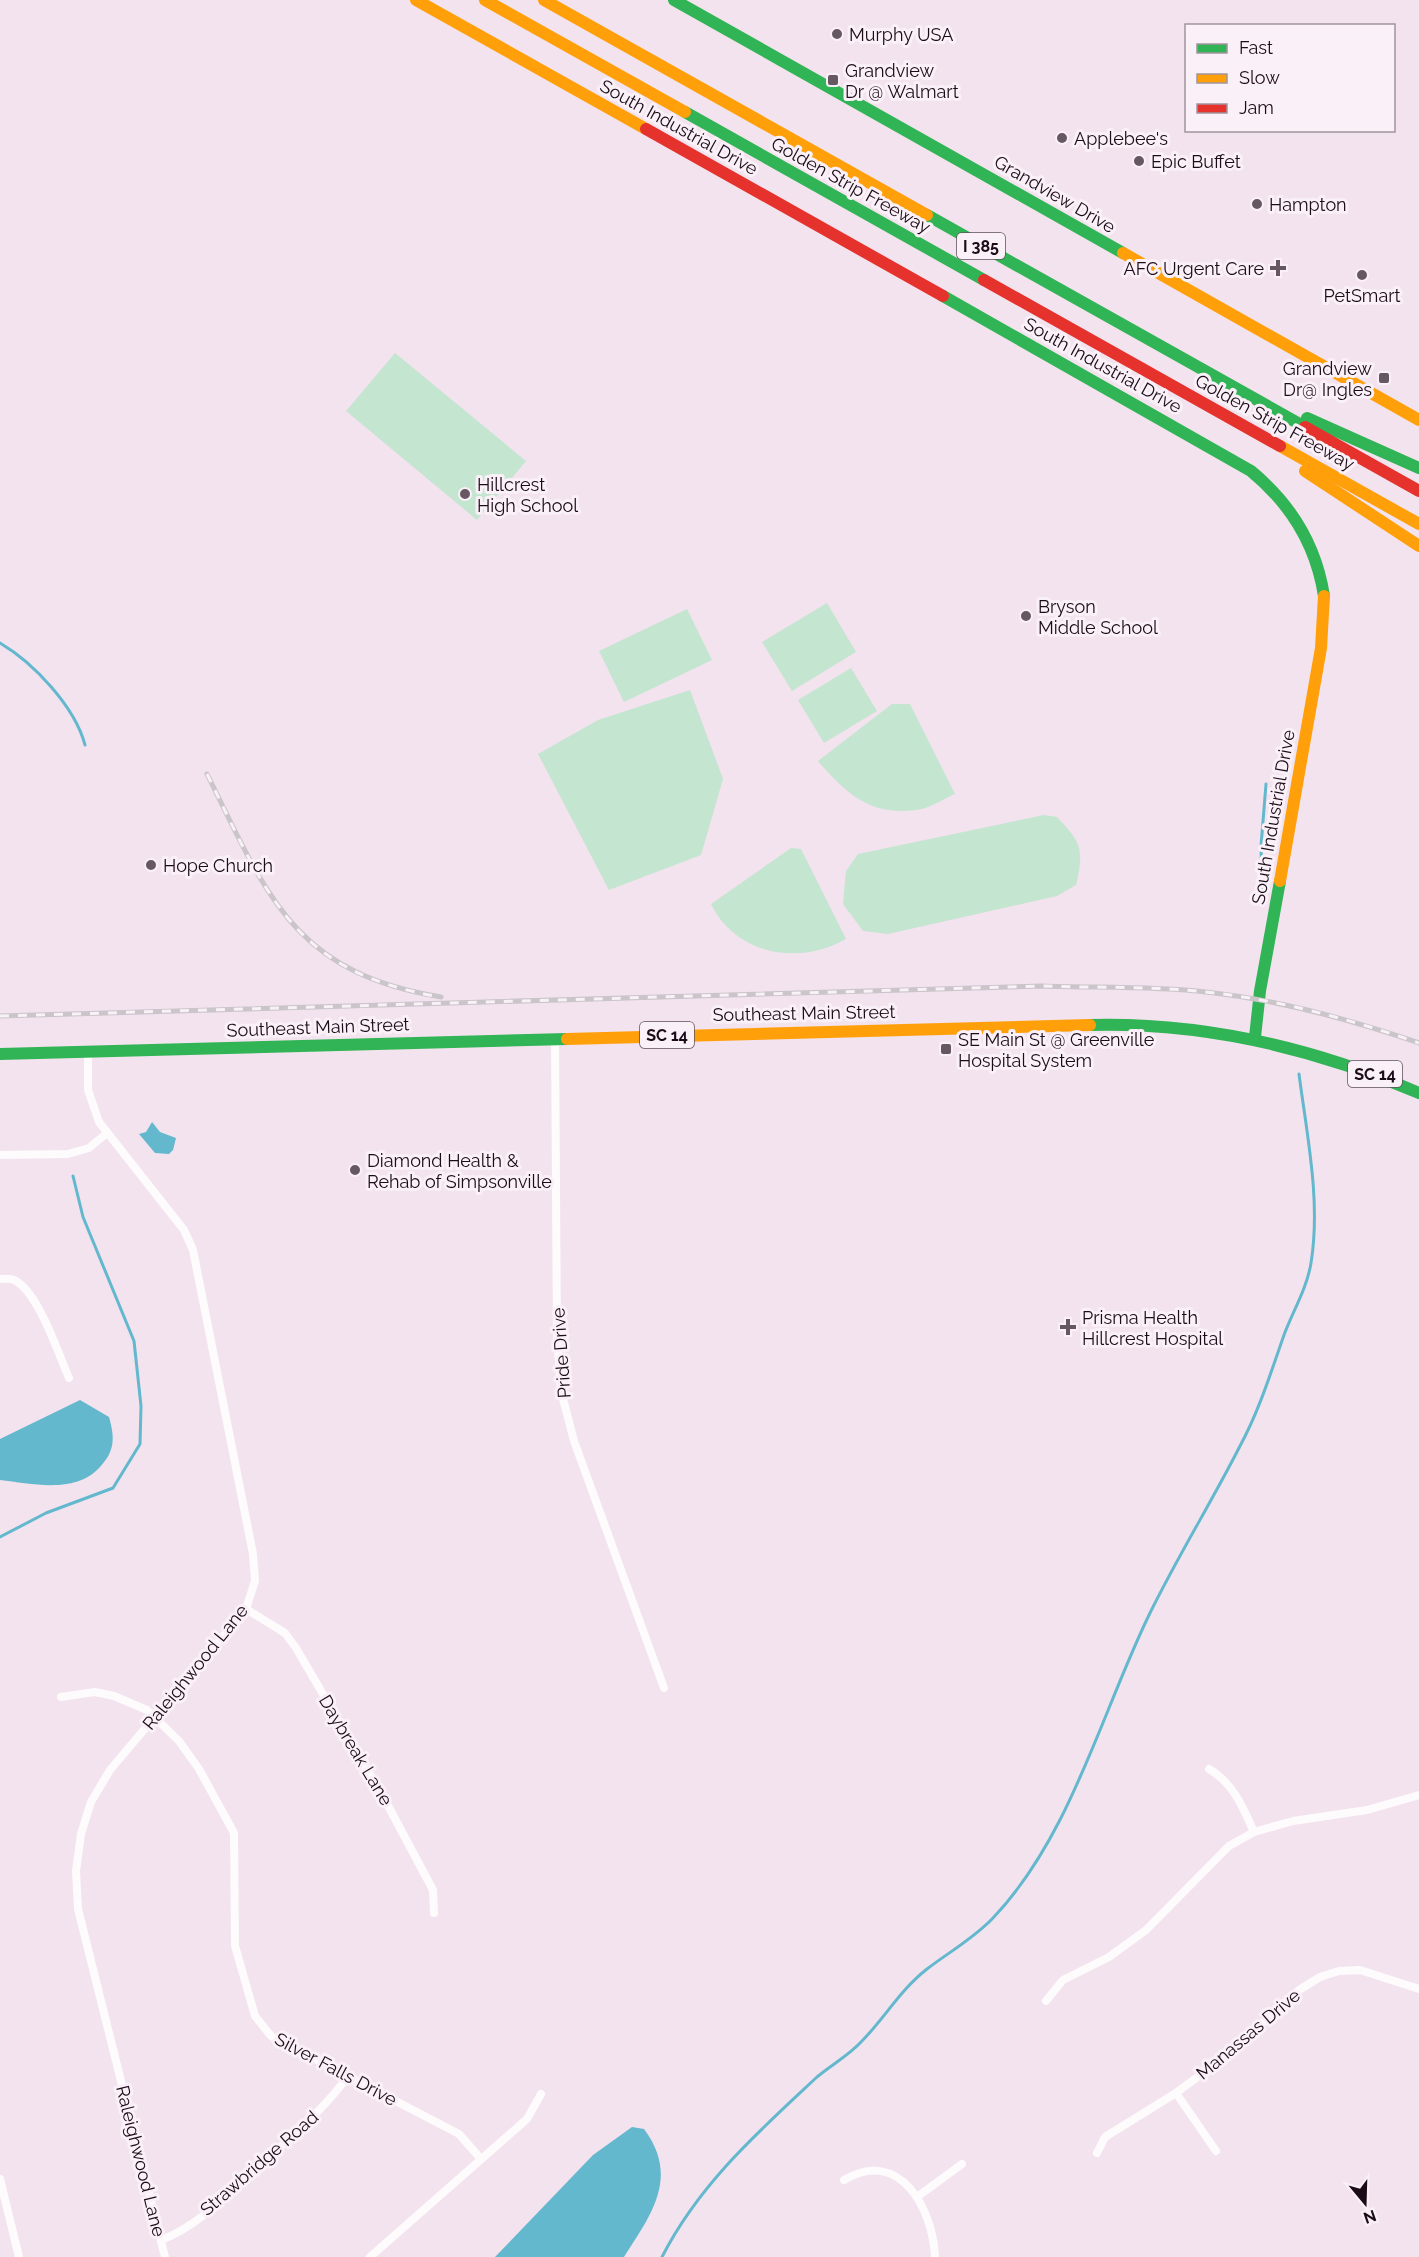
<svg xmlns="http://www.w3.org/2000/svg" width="1419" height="2257" font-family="Raleway,sans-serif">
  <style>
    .green { fill: #c4e5d0 }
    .water { fill: #63b8ce }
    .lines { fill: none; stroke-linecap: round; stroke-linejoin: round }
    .stream { stroke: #63b8ce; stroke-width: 3 }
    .street { stroke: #fdfbfc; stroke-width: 8 }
    .fast { stroke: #30b455; stroke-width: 12 }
    .slow { stroke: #ff9f0a; stroke-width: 12 }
    .jam { stroke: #e5322d; stroke-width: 12 }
    .rail-casing { stroke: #c9c5c9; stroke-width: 5 }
    .rail { stroke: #faf0f7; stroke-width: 3; stroke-dasharray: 9; stroke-linecap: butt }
    .poi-dot { fill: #675763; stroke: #faf0f7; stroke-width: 2 }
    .labels { text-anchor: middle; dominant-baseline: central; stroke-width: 6; stroke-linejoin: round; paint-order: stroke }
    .shield { fill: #faf0f7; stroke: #5f505b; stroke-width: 1.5 }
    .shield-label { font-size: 16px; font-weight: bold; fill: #1c0b18 }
    .poi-label { font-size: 18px; fill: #1c0b18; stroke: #faf0f7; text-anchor: start }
    .street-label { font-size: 18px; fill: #1c0b18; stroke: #faf0f7 }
  </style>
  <rect width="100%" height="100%" fill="#f3e3ee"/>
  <g class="green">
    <polygon points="395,353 526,461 477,520 346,411"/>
    <polygon points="827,603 856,652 792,691 762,642"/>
    <polygon points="687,609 712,660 624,702 599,651"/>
    <polygon points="851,668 877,711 824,743 798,700"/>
    <polygon points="690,690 723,779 701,855 609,890 538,754 598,720"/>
    <path d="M892,704H910L955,794C943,799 929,809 916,810C869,816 846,793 818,761Z"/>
    <path d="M1044,815L1057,817C1082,843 1084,850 1076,885L1057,896L888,934L863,931L843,904L846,871L858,854Z"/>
    <path d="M791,848L801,849L846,939C799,966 736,955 711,904Z"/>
  </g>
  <g class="water">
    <polygon points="152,1122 160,1132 176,1138 173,1150 169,1154 155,1153 139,1134 146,1132"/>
    <path d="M80,1400L109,1417C115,1438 115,1451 100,1467C76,1494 33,1484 0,1480V1439Z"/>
    <path d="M632,2127L644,2129C680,2177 651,2215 624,2257H495L593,2155Z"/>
  </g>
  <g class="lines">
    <g class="stream">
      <path d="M0,643C34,663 75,707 85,745"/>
      <polyline points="1262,888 1261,846 1266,784"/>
      <polyline points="0,1537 46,1513 113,1488 140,1444 141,1406 134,1341 83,1217 73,1176"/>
      <path d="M662,2257C699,2184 758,2132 817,2077C831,2065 848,2056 861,2042C884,2019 900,1990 927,1969C949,1952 973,1939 993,1918C1071,1836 1101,1713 1150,1613C1178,1556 1211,1503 1240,1446C1259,1411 1271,1372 1284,1335C1293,1311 1307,1288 1311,1263C1321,1201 1307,1136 1299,1074"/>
    </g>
    <g class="street">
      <polyline points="555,1038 557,1335 561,1391 574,1441 664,1688"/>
      <polyline points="88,1051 88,1090 99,1122 184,1230 193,1250 253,1554 255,1581 246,1609 110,1770 91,1802 81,1834 76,1871 78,1909 165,2257"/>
      <polyline points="0,1155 68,1154 89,1148 107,1133"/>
      <path d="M0,1279C4,1279 10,1278 14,1280C38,1291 58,1353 69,1378"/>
      <polyline points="246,1609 285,1633 296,1648 385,1800 433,1890 434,1913"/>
      <polyline points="61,1697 95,1692 114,1696 147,1710 179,1741 199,1769 234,1833 235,1946 255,2016 271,2036 459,2134 481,2159"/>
      <path d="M1209,1769C1233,1783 1243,1807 1254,1832"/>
      <polyline points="1046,2001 1063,1980 1109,1957 1146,1930 1229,1846 1254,1832 1293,1821 1367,1810 1419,1795"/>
      <polyline points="1176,2093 1216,2151"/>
      <polyline points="1097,2153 1105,2137 1176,2093 1227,2055 1299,1990 1320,1977 1339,1971 1360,1970 1419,1989"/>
      <polyline points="0,2179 19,2257"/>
      <path d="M844,2180C900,2147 933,2209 935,2257"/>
      <polyline points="917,2197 962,2164"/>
      <path d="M161,2240C197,2227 229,2193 257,2168C289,2138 323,2111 348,2076"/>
      <polyline points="370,2257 527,2119 541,2094"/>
    </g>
    <g class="fast">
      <polyline points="674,0 1123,253"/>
      <polyline points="685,112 984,280"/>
      <polyline points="927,215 1305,427"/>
      <path d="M943,296L1251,471C1291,504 1316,544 1324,596"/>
      <polyline points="1307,418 1419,468"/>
      <path d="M1090,1025C1205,1022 1314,1048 1419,1093"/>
      <polyline points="1255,1037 1260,991 1280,881"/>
      <polyline points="0,1054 567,1039"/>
    </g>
    <g class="slow">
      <polyline points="416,0 646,129"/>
      <polyline points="485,0 685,112"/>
      <polyline points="544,0 927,215"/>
      <polyline points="1123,253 1419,420"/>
      <polyline points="1280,446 1419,524"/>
      <polyline points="1305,471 1419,546"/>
      <polyline points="1280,881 1321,648 1324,596"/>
      <polyline points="567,1039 1090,1025"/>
    </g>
    <g class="jam">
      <polyline points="646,129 943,296"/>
      <polyline points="984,280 1280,446"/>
      <polyline points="1305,427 1419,491"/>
    </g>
    <g class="rail-casing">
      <g id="rail">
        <path d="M207,774C267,895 293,973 441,997"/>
        <path d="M0,1016L1042,986C1096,988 1152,986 1206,992C1280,1000 1349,1019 1419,1043"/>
      </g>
    </g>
    <use href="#rail" class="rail"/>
  </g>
  <g class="poi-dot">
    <circle cx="837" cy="34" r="6"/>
    <rect x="827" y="74" width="12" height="12" rx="3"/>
    <circle cx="1062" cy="138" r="6"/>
    <circle cx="1139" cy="161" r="6"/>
    <circle cx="1257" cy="204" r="6"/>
    <path d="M1275 259h6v6h6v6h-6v6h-6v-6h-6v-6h6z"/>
    <circle cx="1362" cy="275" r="6"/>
    <rect x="1378" y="372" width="12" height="12" rx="3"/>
    <circle cx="465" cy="494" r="6"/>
    <circle cx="1026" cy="616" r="6"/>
    <circle cx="151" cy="865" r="6"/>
    <rect x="940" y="1043" width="12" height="12" rx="3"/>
    <circle cx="355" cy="1170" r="6"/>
    <path d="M1065 1318h6v6h6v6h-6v6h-6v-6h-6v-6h6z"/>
  </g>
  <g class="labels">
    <g class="shield">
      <rect x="957" y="233" width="48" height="26" rx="4.5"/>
      <rect x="640" y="1022" width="54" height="26" rx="4.5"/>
      <rect x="1348" y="1061" width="54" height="26" rx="4.5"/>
    </g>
    <g class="shield-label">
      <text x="981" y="246">I 385</text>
      <text x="667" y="1035">SC 14</text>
      <text x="1375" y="1074">SC 14</text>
    </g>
    <g class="poi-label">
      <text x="849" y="34">Murphy USA</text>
      <text x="845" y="70">Grandview<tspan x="845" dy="21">Dr @ Walmart</tspan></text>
      <text x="1074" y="138">Applebee's</text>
      <text x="1151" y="161">Epic Buffet</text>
      <text x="1269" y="204">Hampton</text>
      <text x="1264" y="268" text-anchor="end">AFC Urgent Care</text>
      <text x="1362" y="295" text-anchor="middle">PetSmart</text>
      <text x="1372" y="368" text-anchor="end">Grandview<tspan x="1372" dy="21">Dr@ Ingles</tspan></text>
      <text x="477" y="484">Hillcrest<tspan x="477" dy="21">High School</tspan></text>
      <text x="1038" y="606">Bryson<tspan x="1038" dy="21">Middle School</tspan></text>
      <text x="163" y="865">Hope Church</text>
      <text x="958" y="1039">SE Main St @ Greenville<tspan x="958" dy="21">Hospital System</tspan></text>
      <text x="367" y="1160">Diamond Health &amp;<tspan x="367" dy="21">Rehab of Simpsonville</tspan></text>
      <text x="1082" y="1317">Prisma Health<tspan x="1082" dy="21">Hillcrest Hospital</tspan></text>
    </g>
    <g class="street-label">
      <text transform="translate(679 127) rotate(29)">South Industrial Drive</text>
      <text transform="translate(851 185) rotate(29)">Golden Strip Freeway</text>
      <text transform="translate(1055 194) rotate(30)">Grandview Drive</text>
      <text transform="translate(1103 365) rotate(29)">South Industrial Drive</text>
      <text transform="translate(1275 422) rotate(29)">Golden Strip Freeway</text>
      <text transform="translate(1273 817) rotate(-80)">South Industrial Drive</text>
      <text transform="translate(804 1013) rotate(-1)">Southeast Main Street</text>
      <text transform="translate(318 1027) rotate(-2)">Southeast Main Street</text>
      <text transform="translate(561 1353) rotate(-94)">Pride Drive</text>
      <text transform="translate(195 1667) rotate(-51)">Raleighwood Lane</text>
      <text transform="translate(356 1750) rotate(59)">Daybreak Lane</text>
      <text transform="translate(1248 2034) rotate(-40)">Manassas Drive</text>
      <text transform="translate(336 2069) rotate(28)">Silver Falls Drive</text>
      <text transform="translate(141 2161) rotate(76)">Raleighwood Lane</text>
      <text transform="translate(259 2163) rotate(-41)">Strawbridge Road</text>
    </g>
  </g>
  <rect x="1185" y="24" width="210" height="108" fill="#faf0f7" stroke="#a1949e" stroke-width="1.5"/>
  <rect x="1197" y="44" width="30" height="9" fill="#30b455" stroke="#a1949e" stroke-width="1.5"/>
  <text x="1239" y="54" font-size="18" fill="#1c0b18">Fast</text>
  <rect x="1197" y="74" width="30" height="9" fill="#ff9f0a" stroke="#a1949e" stroke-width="1.5"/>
  <text x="1239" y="84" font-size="18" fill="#1c0b18">Slow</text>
  <rect x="1197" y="104" width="30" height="9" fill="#e5322d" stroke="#a1949e" stroke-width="1.5"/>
  <text x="1239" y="114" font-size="18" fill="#1c0b18">Jam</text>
  <g transform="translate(1365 2203) rotate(161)" stroke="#faf0f7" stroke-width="4.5" paint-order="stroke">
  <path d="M0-4.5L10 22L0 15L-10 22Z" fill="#1c0b18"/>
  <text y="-9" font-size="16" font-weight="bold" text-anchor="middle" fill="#1c0b18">N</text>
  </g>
</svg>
